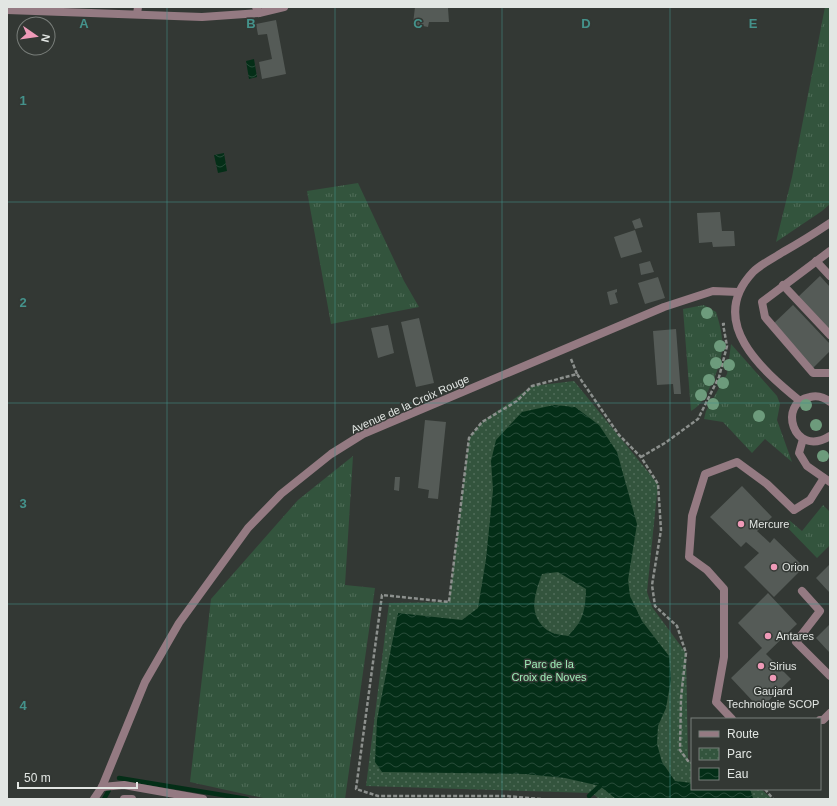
<svg xmlns="http://www.w3.org/2000/svg" width="837" height="806" font-family="Arial,sans-serif">
  <style>
    .grass { fill: url(#grass-tufts) }
    .park { fill: url(#park-dots) }
    .water { fill: url(#water-waves); fill-rule: evenodd }
    .lines { fill: none; stroke-linecap: round; stroke-linejoin: round }
    .stream { stroke: #042e17; stroke-width: 4.5 }
    .building { fill: #555b57 }
    .path { stroke: #8c908d; stroke-width: 2.5; stroke-dasharray: 4 2; stroke-linecap: butt }
    .lane { stroke: #947a82; stroke-width: 8 }
    .street { stroke: #947a82; stroke-width: 8 }
    .tree { fill: #6d9b7c }
    .grid { fill: none; stroke: #44928b; stroke-width: 1; stroke-opacity: 0.55 }
    .poi-dot { fill: #ef9ab8; stroke: #333834; stroke-width: 1.5 }
    .labels { text-anchor: middle; dominant-baseline: central; stroke-width: 3; stroke-linejoin: round; paint-order: stroke }
    .street-label { font-size: 11px; fill: #e2e6e3; stroke: #333834 }
    .poi-label { font-size: 11px; fill: #e2e6e3; stroke: #333834; text-anchor: start }
    .park-label { font-size: 11px; fill: #9decb6; stroke: #333834 }
    .grid-label { font-size: 13px; text-anchor: middle; font-weight: bold; fill: #44928b; stroke: #333834; stroke-width: 3; stroke-linejoin: round; paint-order: stroke }
  </style>
  <defs>
    <pattern id="grass-tufts" width="24" height="20" patternUnits="userSpaceOnUse"><rect width="24" height="20" fill="#33543d"/><path d="M3 7l-1-3M5 7V3M7 7l1-3M15 17l-1-3M17 17v-4M19 17l1-3" fill="none" stroke="#506d59"/></pattern>
    <pattern id="park-dots" width="8" height="8" patternUnits="userSpaceOnUse"><rect width="8" height="8" fill="#33543d"/><path d="M2 2h.1M6 6h.1" fill="none" stroke="#506d59" stroke-width="1.8" stroke-linecap="round"/></pattern>
    <pattern id="water-waves" width="16" height="10" patternUnits="userSpaceOnUse"><rect width="16" height="10" fill="#042e17"/><path d="M0 5q4-4 8 0t8 0" fill="none" stroke="#284c39"/></pattern>
  </defs>
  <rect width="100%" height="100%" fill="#333834"/>
  <g class="grass">
    <polygon points="825,7 830,7 830,204 822,211 776,242 792,177"/>
    <polygon points="358,183 404,281 419,307 331,324 307,191"/>
    <path d="M704,305L716,312C726,343 724,358 710,387C705,397 701,405 691,411L683,309Z"/>
    <polygon points="731,344 777,396 780,404 777,420 792,462 765,439 752,453 723,422 704,419 706,411 727,374"/>
    <polygon points="353,456 345,585 375,588 345,799 268,799 190,782 211,599 298,500"/>
    <polygon points="823,505 830,512 830,545 817,558 784,524 789,520 802,531"/>
  </g>
  <polygon class="park" points="574,381 658,484 647,592 652,607 686,653 688,761 692,762 692,789 761,789 772,799 599,799 592,793 366,786 389,603 449,602 469,438 482,422 532,386"/>
  <g class="water">
    <polygon points="254,59 257,77 249,79 246,61"/>
    <polygon points="224,153 227,171 218,173 214,155"/>
    <path d="M554,405L575,407L599,425L617,452L637,524L628,580L630,596L642,621L669,656L671,679L666,708L658,726L657,744L662,762L675,781L692,783V789H750L753,798L751,799H616L600,786L565,778L524,774L382,772L375,762L377,720L398,613L462,620L478,608L486,559L493,490L491,461L496,440L522,412ZM558,572L586,589C585,611 584,620 568,636C562,635 552,634 547,630C527,615 535,593 542,574Z"/>
  </g>
  <g class="lines">
    <g class="stream">
      <polyline points="119,778 247,799"/>
      <polyline points="589,796 600,786"/>
      <polyline points="104,799 109,790"/>
    </g>
  </g>
  <g class="building">
    <polygon points="415,7 448,8 449,22 429,22 428,27 413,24"/>
    <polygon points="276,20 286,74 262,79 259,62 272,59 267,34 258,35 256,24"/>
    <polygon points="720,212 722,231 734,231 735,246 713,247 712,242 699,243 697,213"/>
    <polygon points="640,218 643,227 635,229 632,221"/>
    <polygon points="635,230 642,252 621,258 614,237"/>
    <polygon points="650,261 654,272 641,275 639,264"/>
    <polygon points="820,276 830,287 830,331 798,297"/>
    <polygon points="658,277 665,298 645,304 638,283"/>
    <polygon points="617,289 617,292 615,293 618,303 610,305 607,292"/>
    <polygon points="793,305 830,344 830,351 813,368 772,325"/>
    <polygon points="419,318 434,383 416,387 401,322"/>
    <polygon points="388,325 394,353 378,358 371,328"/>
    <polygon points="676,329 681,394 674,394 673,384 657,385 653,331"/>
    <polygon points="425,420 446,422 438,499 428,498 429,490 418,488"/>
    <polygon points="395,477 400,477 399,491 394,490"/>
    <polygon points="742,486 772,517 757,531 770,543 774,538 804,567 774,597 744,567 759,553 746,542 741,547 710,517"/>
    <polygon points="830,564 830,593 816,578"/>
    <polygon points="768,593 797,624 766,654 791,679 760,709 731,678 762,648 738,623"/>
    <polygon points="830,624 830,653 816,638"/>
  </g>
  <g class="lines">
    <g class="path">
      <polyline points="571,359 577,374"/>
      <polyline points="641,457 665,443 698,419 719,377 727,346 723,324 725,324"/>
      <polyline points="765,789 773,799"/>
      <polyline points="541,799 506,796 378,796 356,789 382,595 449,602 469,438 482,422 517,401 532,386 577,374 619,435 641,457 658,484 661,530 652,585 655,606 677,626 686,653 681,698 680,750 688,761 692,763"/>
    </g>
    <g class="lane">
      <polyline points="256,7 259,13"/>
      <polyline points="137,14 138,7"/>
      <polyline points="830,251 762,302 765,317 813,373 830,373"/>
      <polyline points="816,261 830,276"/>
      <polyline points="783,285 830,335"/>
      <polyline points="803,439 799,453 807,466 830,482"/>
      <polyline points="802,591 820,611 796,642 830,676"/>
      <polyline points="732,719 716,702 724,657 724,589 707,570 689,557 692,516 705,474 737,462 767,484 794,510 810,500 824,478"/>
      <polyline points="820,720 823,720 830,713"/>
      <polyline points="124,799 132,799"/>
    </g>
    <g class="street">
      <polyline points="7,10 202,17 259,13 284,7"/>
      <path d="M800,401C762,370 706,322 753,272C761,264 774,258 783,252C799,243 815,233 830,223"/>
      <path d="M830,402C824,397 818,395 810,397C777,402 793,459 830,436"/>
      <polyline points="102,787 124,785 203,799"/>
      <polyline points="94,799 102,787 145,682 179,623 248,528 281,494 331,454 363,434 664,307 713,291 738,292"/>
    </g>
  </g>
  <g class="tree">
    <circle cx="707" cy="313" r="6"/>
    <circle cx="720" cy="346" r="6"/>
    <circle cx="716" cy="363" r="6"/>
    <circle cx="729" cy="365" r="6"/>
    <circle cx="709" cy="380" r="6"/>
    <circle cx="723" cy="383" r="6"/>
    <circle cx="701" cy="395" r="6"/>
    <circle cx="713" cy="404" r="6"/>
    <circle cx="806" cy="405" r="6"/>
    <circle cx="759" cy="416" r="6"/>
    <circle cx="816" cy="425" r="6"/>
    <circle cx="823" cy="456" r="6"/>
  </g>
  <path class="grid" d="M167,7V799M335,7V799M502,7V799M670,7V799M7,202H830M7,403H830M7,604H830"/>
  <g class="poi-dot">
    <circle cx="741" cy="524" r="4"/>
    <circle cx="774" cy="567" r="4"/>
    <circle cx="768" cy="636" r="4"/>
    <circle cx="761" cy="666" r="4"/>
    <circle cx="773" cy="678" r="4"/>
  </g>
  <g class="labels">
    <g class="street-label">
      <text transform="translate(410 404) rotate(-24)">Avenue de la Croix Rouge</text>
    </g>
    <g class="poi-label">
      <text x="749" y="524">Mercure</text>
      <text x="782" y="567">Orion</text>
      <text x="776" y="636">Antares</text>
      <text x="769" y="666">Sirius</text>
      <text x="773" y="691" text-anchor="middle">Gaujard<tspan x="773" dy="13">Technologie SCOP</tspan></text>
    </g>
    <g class="park-label">
      <text x="549" y="664">Parc de la<tspan x="549" dy="13">Croix de Noves</tspan></text>
    </g>
  </g>
  <g class="grid-label">
    <text x="84" y="28">A</text>
    <text x="251" y="28">B</text>
    <text x="418" y="28">C</text>
    <text x="586" y="28">D</text>
    <text x="753" y="28">E</text>
    <text x="23" y="105">1</text>
    <text x="23" y="307">2</text>
    <text x="23" y="508">3</text>
    <text x="23" y="710">4</text>
  </g>
  <rect width="837" height="806" fill="none" stroke="#e2e6e3" stroke-width="16"/>
  <rect x="691" y="718" width="130" height="72" fill="#333834" stroke="#797e7a"/>
  <rect x="699" y="731" width="20" height="6" fill="#947a82" stroke="#797e7a"/>
  <text x="727" y="738" font-size="12" fill="#e2e6e3">Route</text>
  <rect x="699" y="748" width="20" height="12" fill="url(#park-dots)" stroke="#797e7a"/>
  <text x="727" y="758" font-size="12" fill="#e2e6e3">Parc</text>
  <rect x="699" y="768" width="20" height="12" fill="url(#water-waves)" stroke="#797e7a"/>
  <text x="727" y="778" font-size="12" fill="#e2e6e3">Eau</text>
  <g transform="translate(36 36) rotate(103)"><circle r="19" fill="#333834" stroke="#797e7a"/>
  <path d="M0-3L7 15L0 10L-7 15Z" fill="#ef9ab8"/>
  <text y="-6" font-size="11" font-weight="bold" text-anchor="middle" fill="#e2e6e3">N</text>
  </g>
  <path d="M18 782v6h119v-6" fill="none" stroke="#e2e6e3" stroke-width="2"/>
  <text x="24" y="782" font-size="12" fill="#e2e6e3" stroke="#333834" stroke-width="3" paint-order="stroke">50 m</text>
</svg>
